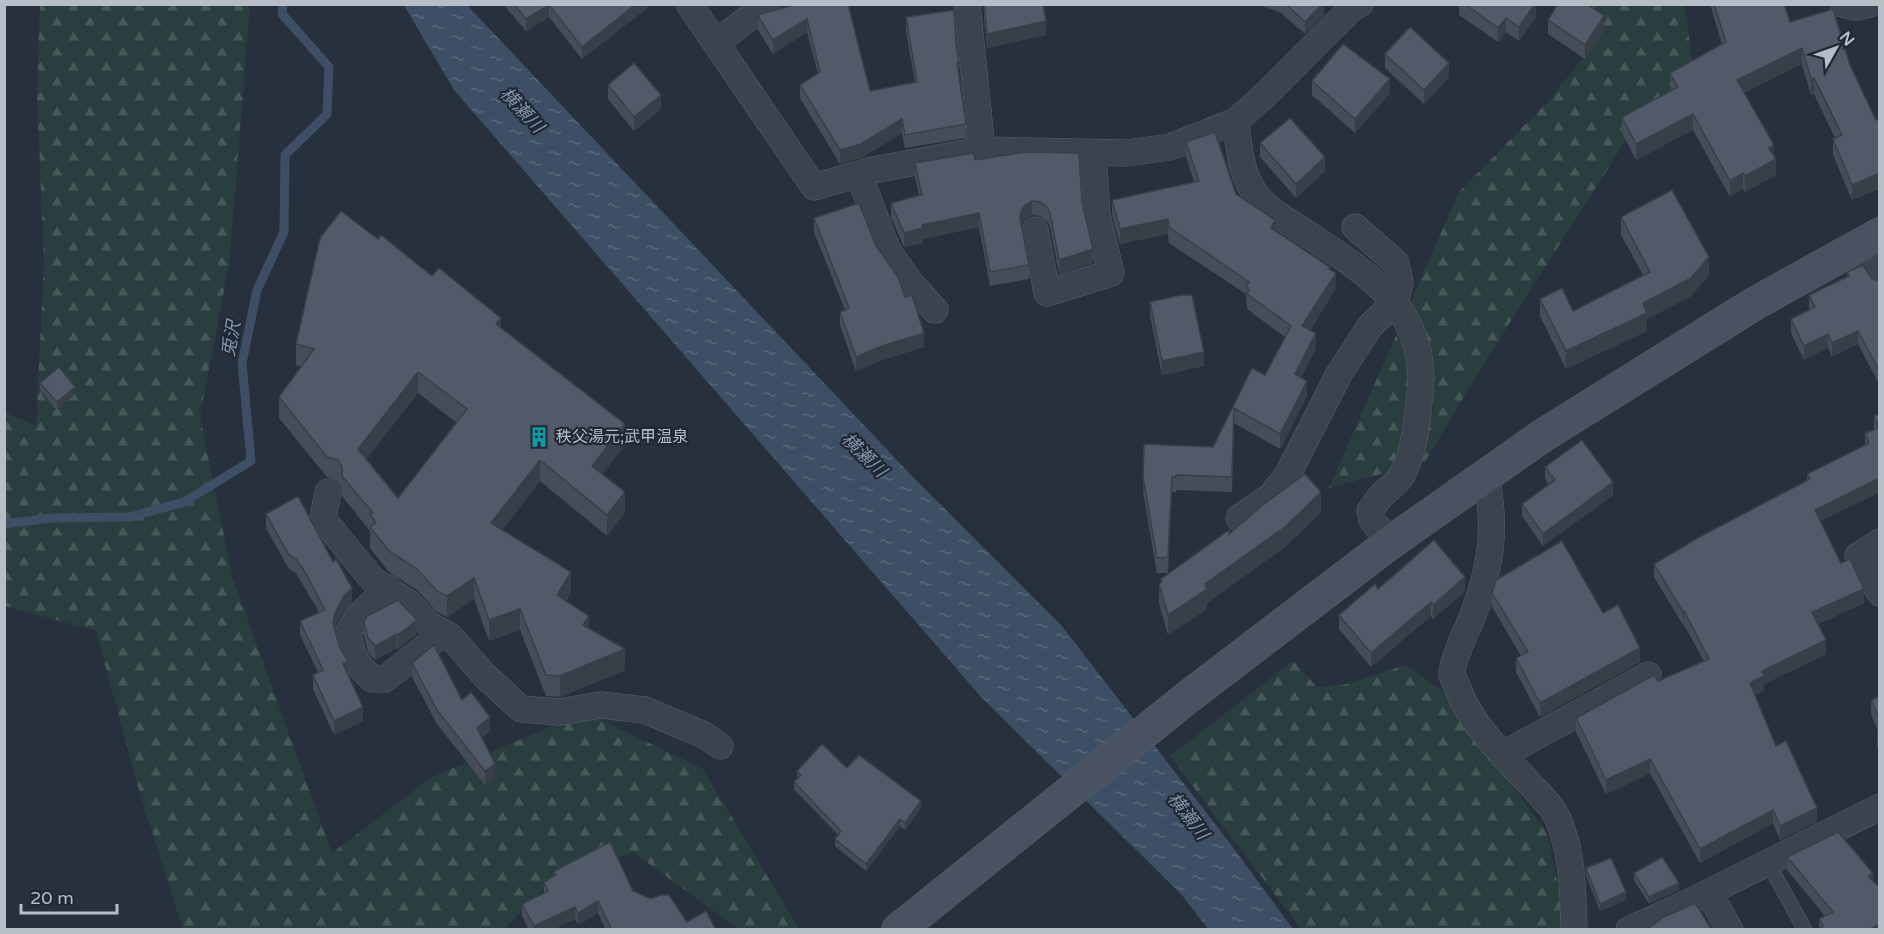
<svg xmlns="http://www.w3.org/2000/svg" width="1884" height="934" font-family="'Varela Round','Noto Sans JP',sans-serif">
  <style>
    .forest { fill: url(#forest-firs) }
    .water { fill: url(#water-ripples) }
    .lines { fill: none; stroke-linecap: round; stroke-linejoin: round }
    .stream { stroke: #3e4f65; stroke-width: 9 }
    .lane-casing { stroke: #59616b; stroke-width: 15 }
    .street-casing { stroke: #59616b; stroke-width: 27 }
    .secondary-casing { stroke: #59616b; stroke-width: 34 }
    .lane { stroke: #3b434e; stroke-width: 14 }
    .street { stroke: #3b434e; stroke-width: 26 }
    .secondary { stroke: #495260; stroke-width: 33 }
    .wall { fill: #464d59; fill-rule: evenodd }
    .shaded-wall { fill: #393f49 }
    .building { fill: #515a68; stroke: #393f49; stroke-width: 1.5; fill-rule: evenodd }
    .labels { text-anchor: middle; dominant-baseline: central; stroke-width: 4.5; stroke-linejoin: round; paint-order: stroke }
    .poi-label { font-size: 16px; fill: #b7bec8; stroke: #202833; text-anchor: start }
    .water-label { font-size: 18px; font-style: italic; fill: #8195ad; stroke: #202833 }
  </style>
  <defs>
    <pattern id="forest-firs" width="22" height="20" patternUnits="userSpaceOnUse" patternTransform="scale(1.5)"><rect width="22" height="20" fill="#2a3e3f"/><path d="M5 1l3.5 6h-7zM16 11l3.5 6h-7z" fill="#475859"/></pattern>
    <pattern id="water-ripples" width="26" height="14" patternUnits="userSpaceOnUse" patternTransform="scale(1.5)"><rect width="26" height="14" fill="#3e4f65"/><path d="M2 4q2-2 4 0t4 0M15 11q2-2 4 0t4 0" fill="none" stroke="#58677a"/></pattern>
  </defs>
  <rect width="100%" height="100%" fill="#27313d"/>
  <g class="forest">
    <polygon points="40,5 250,5 229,265 200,416 232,576 332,853 432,777 585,712 703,769 799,929 738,929 633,852 550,883 504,929 183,929 139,791 96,631 5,606 4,412 36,426 44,263 37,94"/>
    <polygon points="1593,5 1684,5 1694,68 1638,121 1481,368 1425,462 1329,488 1459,192 1551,98 1583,58"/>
    <polygon points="1293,661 1317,687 1343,685 1406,665 1444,692 1547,833 1563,908 1561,929 1301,929 1170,756"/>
  </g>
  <polygon class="water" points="404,5 467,5 910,474 1061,625 1229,842 1293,929 1208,929 1182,895 982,698 454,90"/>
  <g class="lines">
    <polyline class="stream" points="4,524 52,518 130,517 184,502 251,461 242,363 257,290 284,232 285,155 327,114 329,67 282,14 283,4"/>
    <g class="lane-casing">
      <polyline id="lane" points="1768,863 1805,930"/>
    </g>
    <g class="street-casing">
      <g id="street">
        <polyline points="689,4 814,187 873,170 982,150 1127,153 1170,147 1236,121"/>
        <polyline points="967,4 982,150"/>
        <path d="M1360,4L1352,8L1265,95L1236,121C1239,147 1240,172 1256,195C1264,206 1290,223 1303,231C1365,272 1429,308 1420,393C1417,420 1415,449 1403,473C1399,483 1388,488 1381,496C1377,500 1374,506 1370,511L1372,520L1390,543"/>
        <polyline points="1843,4 1856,7 1869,4"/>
        <polyline points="716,43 767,4"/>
        <polyline points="859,175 888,251 912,285 935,310"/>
        <polyline points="1035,230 1047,293 1111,273 1097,215 1093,154"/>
        <polyline points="1863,242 1880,280"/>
        <path d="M1486,475C1497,528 1491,568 1472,618C1466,631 1452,661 1452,674C1453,679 1457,686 1459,691C1470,722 1505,758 1528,782C1537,792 1551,804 1557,817C1573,851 1573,893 1574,930"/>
        <polyline points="328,492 323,519 372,579 409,603 428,624 451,637 484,675 521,709 560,712 600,705 645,710 704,735 720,746"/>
        <polyline points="1239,518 1270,497 1287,476 1339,374 1370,326 1395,303 1400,282 1396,263 1355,227"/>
        <polyline points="1880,542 1858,556 1880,593"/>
        <path d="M388,588L357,617L348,634C352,656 355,663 372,679H385L443,633"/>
        <polyline points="1502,755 1648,675"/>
        <polyline points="1709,893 1730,930"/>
        <polyline points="1629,930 1679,907 1880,807"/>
      </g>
    </g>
    <g class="secondary-casing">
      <polyline id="secondary" points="898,930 1188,697 1390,543 1542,436 1754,304 1880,234"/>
    </g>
    <use href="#lane" class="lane"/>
    <use href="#street" class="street"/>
    <use href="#secondary" class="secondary"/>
  </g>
  <g class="wall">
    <polygon points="503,4 652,4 582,59 549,17 526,31"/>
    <polygon points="797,4 870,91 915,82 906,31 906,17 956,42 959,63 959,76 966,124 966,138 905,148 902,133 861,158 840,164 800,98 800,85 818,74 807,32 773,54 758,30 758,16"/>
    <polygon points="984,4 1046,35 987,48 984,18"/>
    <polygon points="1257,4 1324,4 1324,15 1305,34 1280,12"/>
    <polygon points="1459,4 1536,4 1536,17 1519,41 1506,32 1498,42 1459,15"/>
    <polygon points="1710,4 1784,4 1790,22 1850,65 1876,120 1852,200 1833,155 1833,139 1835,138 1814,94 1811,95 1802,64 1744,93 1774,155 1776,175 1745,192 1743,189 1730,197 1693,130 1636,160 1622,133 1622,117 1671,91 1670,73 1722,44"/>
    <polygon points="1548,20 1604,30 1585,59 1548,34"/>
    <polygon points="1385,54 1449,77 1424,104 1385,68"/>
    <polygon points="1312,81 1390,93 1355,133 1312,95"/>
    <polygon points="608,85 661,109 634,131 608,99"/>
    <polygon points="1186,142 1236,194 1275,231 1330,269 1336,288 1310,330 1316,348 1301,378 1307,396 1280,449 1234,423 1232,492 1176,490 1176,492 1172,492 1168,573 1157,573 1143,492 1144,444 1213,447 1252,368 1265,375 1285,337 1247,309 1246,294 1169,243 1168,234 1120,244 1112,215 1112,200 1194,182 1186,157"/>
    <polygon points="1260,143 1325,171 1296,198 1260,157"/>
    <polygon points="975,160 1082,202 1093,263 1059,274 1050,227 1047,221 1040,216 1032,215 1025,219 1021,224 1029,265 1029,279 990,286 979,227 923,239 923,243 904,247 891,217 891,203 919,195 915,177 915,163"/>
    <polygon points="1621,217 1709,275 1691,296 1647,319 1647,331 1566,369 1540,316 1540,299 1573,311 1643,275 1621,235"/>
    <polygon points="814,218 876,246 905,297 924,347 882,360 856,371 840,325 840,312 845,310 814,232"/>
    <polygon points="1847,272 1871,278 1880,282 1880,386 1858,344 1832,357 1828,347 1804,360 1791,333 1791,319 1809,310 1809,295 1847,277"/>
    <path d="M432,276L501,327L625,445L602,474L625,513L607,536L540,481L502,530L571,593L566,601L625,670L560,697L546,696L520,630L489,641L474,599L447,617L437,612L417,590L389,572L370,548V531L342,496V488L338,481L327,477L279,418V397L301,367L296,365V344ZM418,393L457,423L398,498L366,459Z"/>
    <polygon points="1150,302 1204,366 1162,375 1150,316"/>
    <polygon points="40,383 75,394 57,410 40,390"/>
    <polygon points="1880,414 1880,492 1820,521 1841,563 1864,603 1818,624 1826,654 1764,684 1764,690 1755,695 1776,746 1817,822 1780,840 1773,823 1700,863 1650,773 1606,794 1576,732 1576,718 1704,661 1684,625 1683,625 1654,577 1654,564 1807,480 1807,474 1865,445 1865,433 1874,430 1874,416"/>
    <polygon points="1545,467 1613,495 1543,546 1522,516 1522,504 1549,485 1545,479"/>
    <polygon points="1321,512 1285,547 1207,603 1207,609 1168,635 1159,604 1159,584 1161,583 1161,579 1229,534"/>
    <polygon points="266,514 352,602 344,610 335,627 339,646 363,721 334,735 313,689 313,675 318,672 300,635 300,621 319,612 296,573 289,569 266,528"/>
    <polygon points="1378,589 1465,591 1433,619 1431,616 1371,667 1339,629 1339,615"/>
    <polygon points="1492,593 1603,613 1640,662 1540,717 1516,672 1516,658 1521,656 1492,607"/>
    <polygon points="364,622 417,634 398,649 397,648 375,660 368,652 364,636"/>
    <polygon points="412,663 462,700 490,731 482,738 495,778 485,785 437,724 412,677"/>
    <polygon points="1880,696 1880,753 1877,746 1877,732 1878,731 1871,714 1871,700"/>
    <polygon points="847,768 921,808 905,830 900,826 866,871 835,846 835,839 838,835 794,789 794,782 797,778 797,771"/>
    <polygon points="1787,857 1873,881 1880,888 1819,928 1819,919 1825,916 1787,870"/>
    <polygon points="1586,868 1626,900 1600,911 1586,875"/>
    <polygon points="554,871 633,891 687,922 716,930 606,930 598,913 578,925 575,919 552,930 529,930 522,916 522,904 544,893 544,882 554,877"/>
    <polygon points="1634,873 1679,890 1649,904 1634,880"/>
  </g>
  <g class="shaded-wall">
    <polygon points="636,4 652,4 582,59 582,47"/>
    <polygon points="1322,4 1324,4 1324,15 1305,34 1305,22"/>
    <polygon points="1535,4 1536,4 1536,17 1519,41 1519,27"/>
    <polygon points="549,5 549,17 526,31 526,19"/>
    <polygon points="1604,16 1604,30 1585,59 1585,45"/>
    <polygon points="1506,18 1506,32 1498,42 1498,28"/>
    <polygon points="807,19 807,32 773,54 773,40"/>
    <polygon points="1046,21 1046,35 987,48 987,34"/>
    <polygon points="1802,48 1802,64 1737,96 1737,80"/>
    <polygon points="1449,63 1449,77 1424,104 1424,90"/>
    <polygon points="1814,78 1814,94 1811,95 1811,79"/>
    <polygon points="1390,79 1390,93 1355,133 1355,119"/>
    <polygon points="661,95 661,109 634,131 634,117"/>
    <polygon points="1693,114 1693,130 1636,160 1636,144"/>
    <polygon points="902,119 902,133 861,158 840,164 840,150"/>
    <polygon points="1774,145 1774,161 1776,159 1776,175 1745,192 1745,176 1769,148"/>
    <polygon points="1325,157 1325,171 1296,198 1296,184"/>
    <polygon points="1743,173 1743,189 1730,197 1730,181"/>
    <polygon points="1880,173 1880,189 1852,200 1852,185"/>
    <polygon points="1032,201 1032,215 1025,219 1021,225 1020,218 1021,211 1025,205"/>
    <polygon points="979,213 979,227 923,239 923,243 904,247 904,233 922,225"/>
    <polygon points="1168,219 1168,234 1120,244 1120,229"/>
    <polygon points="1275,220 1275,236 1271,228"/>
    <polygon points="1093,249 1093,263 1059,274 1059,260"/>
    <polygon points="1709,257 1709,275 1691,296 1647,319 1647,331 1566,369 1566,351 1643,303"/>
    <polygon points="1336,273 1336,288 1302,341 1302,326"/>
    <polygon points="501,318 501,338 496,324"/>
    <polygon points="1858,331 1858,344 1832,357 1832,343"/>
    <polygon points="924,333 924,347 882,360 856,371 856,357 882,346"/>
    <polygon points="1316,333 1316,348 1295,390 1295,374"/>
    <polygon points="1828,334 1828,347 1804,360 1804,346"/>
    <polygon points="1204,352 1204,366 1162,375 1162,361"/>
    <polygon points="418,372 418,393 358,470 358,449"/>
    <polygon points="1307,381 1307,396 1280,449 1280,434"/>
    <polygon points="75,387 75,394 57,410 57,402"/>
    <polygon points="625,424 625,445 592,487 592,466"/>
    <polygon points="540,460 540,481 491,544 491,523"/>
    <polygon points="1172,477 1172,492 1168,573 1168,557"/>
    <polygon points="1880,478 1880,492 1815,524 1815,510"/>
    <polygon points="1613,482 1613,495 1543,546 1543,534"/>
    <polygon points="625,492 625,513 607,536 607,515"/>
    <polygon points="1321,492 1321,512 1285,547 1207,603 1207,609 1168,635 1168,615 1205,584"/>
    <polygon points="571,572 571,593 557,616 557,595"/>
    <polygon points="1465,577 1465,591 1433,619 1433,605"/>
    <polygon points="474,578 474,599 447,617 447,596"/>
    <polygon points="352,588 352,602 344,610 335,627 333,623 335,613 344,596"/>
    <polygon points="1864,589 1864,603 1812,626 1812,612"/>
    <polygon points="1431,602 1431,616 1371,667 1371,653"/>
    <polygon points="520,609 520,630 489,641 489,620"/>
    <polygon points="1684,611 1684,625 1683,625 1683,612"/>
    <polygon points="589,616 589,637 583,625"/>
    <polygon points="417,620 417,634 398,649 398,635"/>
    <polygon points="397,634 397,648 375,660 375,646"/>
    <polygon points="1826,640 1826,654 1764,684 1764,690 1750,697 1750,683 1762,671"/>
    <polygon points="1640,648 1640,662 1540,717 1540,703"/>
    <polygon points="625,649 625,670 560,697 560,676"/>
    <polygon points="348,661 348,675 343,664"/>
    <polygon points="363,707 363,721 334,735 334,721"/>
    <polygon points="490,717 490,731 477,742 477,728"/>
    <polygon points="1650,759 1650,773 1606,794 1606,780"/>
    <polygon points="495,764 495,778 485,785 485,771"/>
    <polygon points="921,801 921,808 905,830 905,823"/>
    <polygon points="1817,808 1817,822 1780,840 1780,826"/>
    <polygon points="1773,810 1773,823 1700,863 1700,849"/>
    <polygon points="900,819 900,826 866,871 866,864"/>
    <polygon points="1873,873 1873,886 1868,876"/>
    <polygon points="1679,883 1679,890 1649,904 1649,897"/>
    <polygon points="1626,892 1626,900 1600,911 1600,904"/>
    <polygon points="598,901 598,913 578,925 578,913"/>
    <polygon points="575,907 575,919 552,930 534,930 534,926"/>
    <polygon points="1880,924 1880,930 1869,930"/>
  </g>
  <g class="building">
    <polygon points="514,4 636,4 582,47 549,5 526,19"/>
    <polygon points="797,4 848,4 870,91 917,82 906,17 954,10 956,42 959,63 957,63 966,124 905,135 902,119 861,144 840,150 800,85 820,72 807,19 773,40 758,16 761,14"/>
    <polygon points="984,4 1043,4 1046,21 987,34"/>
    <polygon points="1286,4 1322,4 1305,22"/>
    <polygon points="1465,4 1535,4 1519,27 1506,18 1498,28"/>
    <polygon points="1558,4 1587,4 1604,16 1585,45 1548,20"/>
    <polygon points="1714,4 1784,4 1790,22 1833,9 1850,65 1876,120 1879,119 1880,121 1880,173 1852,185 1833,139 1842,135 1814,78 1811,79 1802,48 1737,80 1774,145 1769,148 1776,159 1745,176 1743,173 1730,181 1693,114 1636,144 1622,117 1678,87 1670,73 1726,42"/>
    <polygon points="1410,27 1449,63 1424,90 1385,54"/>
    <polygon points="1343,44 1390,79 1355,119 1312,81"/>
    <polygon points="634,63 661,95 634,117 608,85"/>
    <polygon points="1290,118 1325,157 1296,184 1260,143"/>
    <polygon points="1215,132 1236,194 1275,220 1271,228 1330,267 1329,269 1336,273 1302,326 1316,333 1295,374 1307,381 1280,434 1234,408 1232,477 1176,475 1176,477 1172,477 1168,557 1157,558 1143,477 1144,444 1213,447 1252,368 1265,375 1291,326 1247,294 1249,290 1246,287 1249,282 1169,227 1168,219 1120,229 1112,200 1199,181 1186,142"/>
    <polygon points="1026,152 1079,153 1082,202 1093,249 1059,260 1050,213 1047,207 1040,202 1032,201 1025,205 1021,211 1020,218 1029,265 990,272 979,213 922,225 923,228 904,233 891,203 922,195 915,163 974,153 975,160"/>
    <polygon points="1672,190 1709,257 1691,278 1643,303 1647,313 1566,351 1540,299 1562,288 1573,311 1650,272 1621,217"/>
    <polygon points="859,203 876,246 898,277 905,297 912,295 924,333 882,346 856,357 840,312 849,308 814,218"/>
    <path d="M341,211L378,239L381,235L432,276L439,268L501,318L496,324L625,424L592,466L625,492L607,515L540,460L491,523L571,572L557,595L589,616L583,625L625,649L560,676L546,675L520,609L489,620L474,578L447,596L437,591L417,569L389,551L370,527L376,523L370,514L373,513L342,476V467L338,460L327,457L279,397L314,349L296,344L320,238ZM418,372L467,409L398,498L358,449Z"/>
    <polygon points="1863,265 1871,278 1879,281 1880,282 1880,372 1858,331 1832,343 1828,334 1804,346 1791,319 1815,307 1809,295 1849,276 1847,272"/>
    <polygon points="1181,295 1192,295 1204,352 1162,361 1150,302"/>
    <polygon points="59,367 75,387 57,402 40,383"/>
    <polygon points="1880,414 1880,478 1815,510 1841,563 1850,559 1864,589 1812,612 1826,640 1762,671 1764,676 1750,683 1776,746 1786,741 1817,808 1780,826 1773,810 1700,849 1650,759 1606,780 1576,718 1654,675 1658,681 1709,659 1684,611 1683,612 1654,564 1703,535 1810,479 1807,474 1869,443 1865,433 1879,428 1874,416"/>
    <polygon points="1582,440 1613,482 1543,534 1522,504 1555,480 1545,467"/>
    <polygon points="1305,474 1321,492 1285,527 1205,584 1207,589 1168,615 1159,584 1162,582 1161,579 1229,530 1229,534 1264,504"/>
    <polygon points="298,496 333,562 336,559 352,588 344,596 335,613 333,623 339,646 348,661 343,664 363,707 334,721 313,675 323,670 300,621 325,610 305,572 296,559 289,555 266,514"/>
    <polygon points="1434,540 1465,577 1433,605 1431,602 1371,653 1339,615 1375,584 1378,589"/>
    <polygon points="1562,541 1603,613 1618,605 1640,648 1540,703 1516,658 1528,652 1492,593 1496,580"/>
    <polygon points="398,600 417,620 398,635 397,634 375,646 368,638 364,622 367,616"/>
    <polygon points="434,645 462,700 471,692 490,717 477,728 495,764 485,771 437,710 412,663"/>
    <polygon points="1880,696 1880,720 1871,700"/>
    <polygon points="1880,731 1880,739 1877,732"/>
    <polygon points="822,744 847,768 859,755 921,801 905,823 900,819 866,864 835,839 841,831 794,782 801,775 797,771"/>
    <polygon points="1838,832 1873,873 1868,876 1880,888 1880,924 1869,930 1817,930 1823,926 1819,919 1833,912 1787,857"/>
    <polygon points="610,842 633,891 651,899 660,895 669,895 687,922 706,911 716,930 612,930 598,901 578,913 575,907 534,926 522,904 548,891 544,882 556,875 554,871"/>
    <polygon points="1662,857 1679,883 1649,897 1634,873"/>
    <polygon points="1611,858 1626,892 1600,904 1586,868"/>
    <polygon points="1695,903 1712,930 1646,930 1664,917"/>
  </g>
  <defs>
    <g id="building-bare" transform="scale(1.62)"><path d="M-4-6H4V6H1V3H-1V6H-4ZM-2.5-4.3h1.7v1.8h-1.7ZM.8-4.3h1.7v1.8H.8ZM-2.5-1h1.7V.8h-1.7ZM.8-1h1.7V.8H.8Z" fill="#0f9aa8" stroke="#202833" stroke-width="2.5" paint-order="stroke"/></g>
  </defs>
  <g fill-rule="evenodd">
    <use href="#building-bare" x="539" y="437"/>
  </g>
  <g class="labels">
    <g class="poi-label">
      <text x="556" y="437">秩父湯元;武甲温泉</text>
    </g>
    <g class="water-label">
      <text transform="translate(522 110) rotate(47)">横瀬川</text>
      <text transform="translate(231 339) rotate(-80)">兎沢</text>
      <text transform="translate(864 455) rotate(44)">横瀬川</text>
      <text transform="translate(1188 816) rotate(52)">横瀬川</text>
    </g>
  </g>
  <rect width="1884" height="934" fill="none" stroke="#b7bec8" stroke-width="12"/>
  <g transform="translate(1836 48) rotate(50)" stroke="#202833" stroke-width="4.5" paint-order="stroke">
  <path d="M0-4.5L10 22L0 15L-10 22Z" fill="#b7bec8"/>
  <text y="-9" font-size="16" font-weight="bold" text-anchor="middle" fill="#b7bec8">N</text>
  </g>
  <path d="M21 904v9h96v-9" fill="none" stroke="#b7bec8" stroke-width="3"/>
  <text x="30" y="904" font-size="18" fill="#b7bec8" stroke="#202833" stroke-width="4.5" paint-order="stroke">20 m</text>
</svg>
